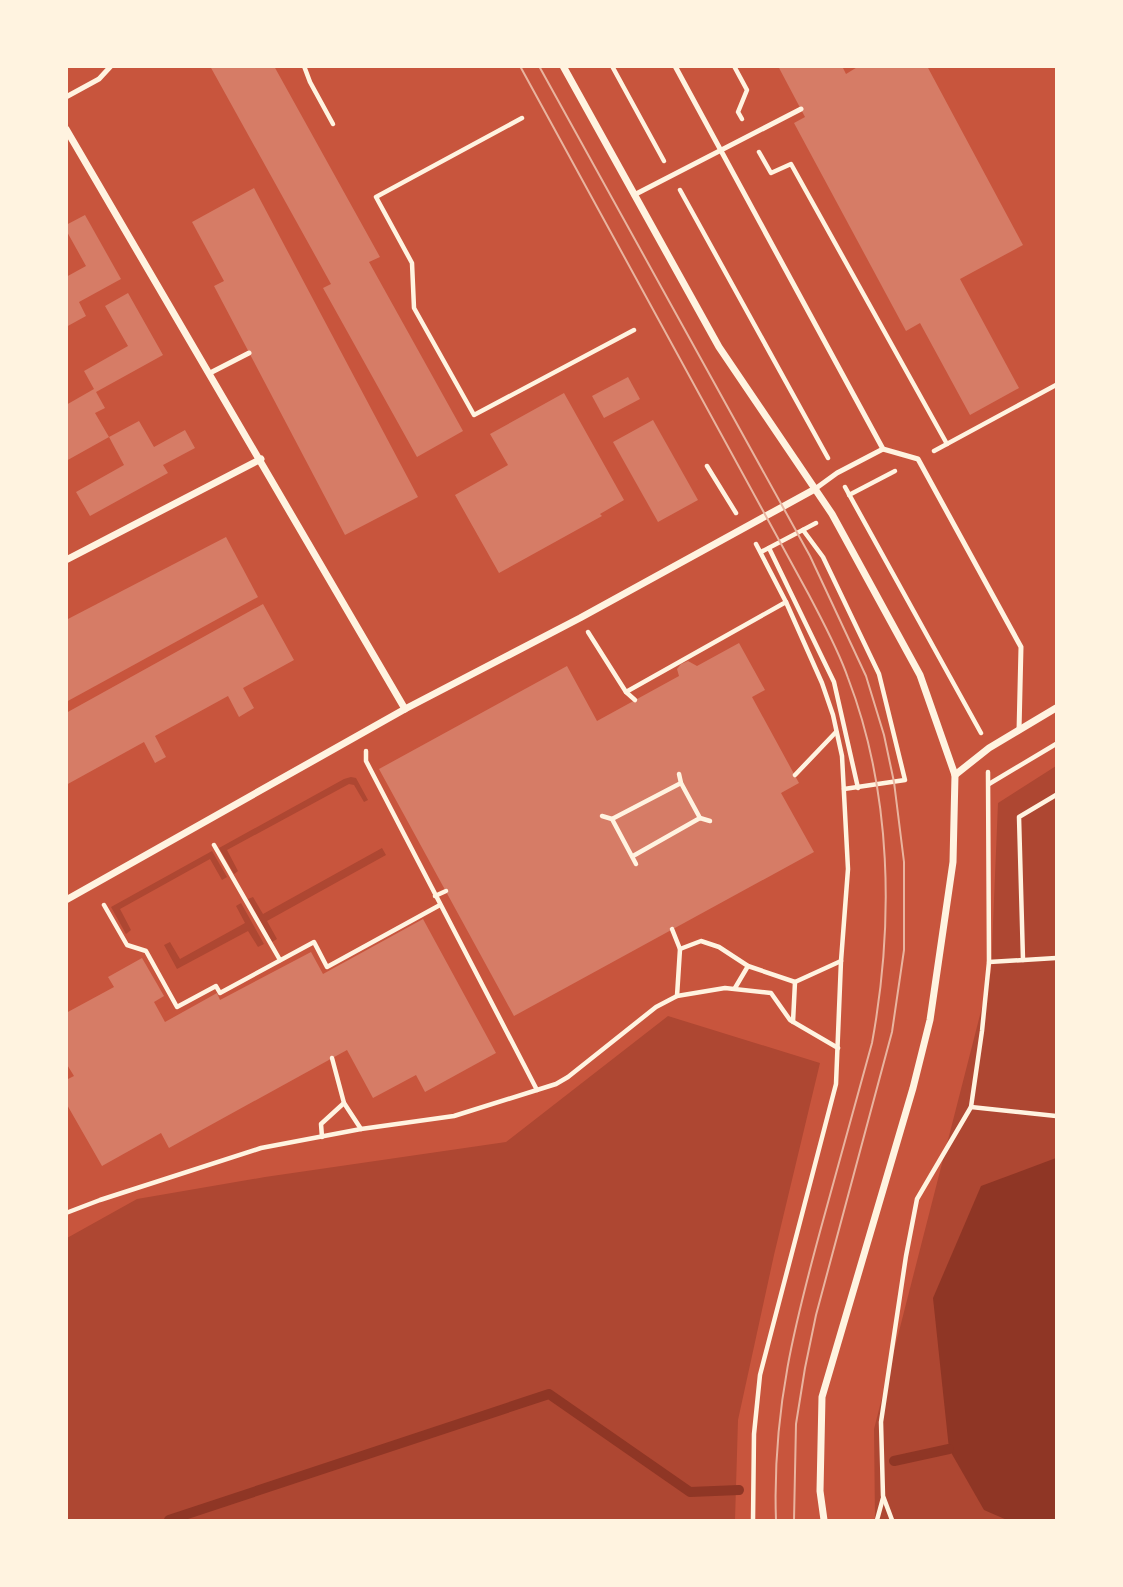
<svg xmlns="http://www.w3.org/2000/svg" width="1123" height="1587" font-family="'Crimson Pro',serif">
  <style>
    .green { fill: #ae4732 }
    .water { fill: #8f3625 }
    .lines { fill: none; stroke-linecap: round; stroke-linejoin: round }
    .stream { stroke: #8f3625; stroke-width: 10 }
    .building { fill: #d67c66 }
    .path { stroke: #fff3e0; stroke-width: 4.5 }
    .service { stroke: #fff3e0; stroke-width: 5 }
    .minor { stroke: #fff3e0; stroke-width: 7 }
    .tram { stroke: #e9b49f; stroke-width: 2 }
  </style>
  <rect width="100%" height="100%" fill="#c8553d"/>
  <g class="green">
    <polygon points="1056,766 1056,1520 875,1520 874,1429 991,972 998,803"/>
    <polygon points="351,777 356,778 368,800 364,802 354,785 349,784 227,850 238,871 234,874 219,848 344,779"/>
    <polygon points="382,848 386,855 267,921 277,939 272,942 248,899 253,897 263,914"/>
    <polygon points="212,851 227,877 222,880 210,859 120,909 131,930 126,934 111,907"/>
    <polygon points="241,903 264,944 258,947 248,931 177,969 164,945 170,942 180,959 245,923 236,906"/>
    <polygon points="668,1016 820,1063 774,1255 738,1420 735,1520 67,1520 67,1238 137,1199 265,1177 506,1142"/>
  </g>
  <polygon class="water" points="1056,1158 1056,1520 1007,1520 984,1510 949,1449 933,1298 981,1186"/>
  <g class="lines">
    <g class="stream">
      <polyline points="894,1461 949,1449"/>
      <polyline points="169,1520 549,1394 690,1492 739,1490"/>
    </g>
  </g>
  <g class="building">
    <polygon points="210,66 274,66 380,257 369,262 463,431 417,457 323,288 331,284"/>
    <polygon points="778,66 842,66 846,74 859,66 927,66 1023,245 960,279 1019,388 970,415 920,323 906,331 794,123 805,117"/>
    <polygon points="254,188 418,497 345,535 214,286 224,281 192,222"/>
    <polygon points="85,215 121,279 79,302 86,316 66,327 66,277 86,266 66,230 66,225"/>
    <polygon points="128,293 163,355 96,392 105,408 95,413 109,437 66,461 66,405 94,389 84,371 128,346 105,306"/>
    <polygon points="628,377 640,399 604,418 592,396"/>
    <polygon points="564,393 624,500 600,514 602,516 499,573 455,495 508,465 490,434"/>
    <polygon points="653,420 698,500 658,522 613,442"/>
    <polygon points="139,421 154,447 185,430 195,448 163,465 168,473 90,516 76,492 124,465 109,437"/>
    <polygon points="226,537 258,597 66,702 66,620"/>
    <polygon points="263,604 294,660 243,688 254,708 239,717 228,696 155,736 166,757 155,763 144,742 66,785 66,713"/>
    <polygon points="739,643 765,690 752,697 799,783 781,793 814,852 514,1016 379,769 567,666 597,721 679,676 677,669 681,664 688,661 697,666"/>
    <polygon points="423,919 496,1053 425,1092 416,1075 373,1098 347,1050 169,1148 161,1133 102,1166 66,1103 66,1080 74,1076 66,1063 66,1013 114,987 108,977 142,958 164,996 154,1002 165,1022 217,993 220,1000 311,952 323,974"/>
  </g>
  <g class="lines">
    <g class="path">
      <polyline points="304,66 310,82 333,124"/>
      <polyline points="612,66 664,161"/>
      <polyline points="734,66 747,90 738,112 742,119"/>
      <polyline points="522,118 376,197 412,263 414,308 474,415 634,330"/>
      <polyline points="759,152 771,173 791,164 947,444"/>
      <polyline points="680,190 828,458"/>
      <polyline points="934,451 1056,385"/>
      <polyline points="707,466 736,513"/>
      <polyline points="845,487 981,733"/>
      <polyline points="849,495 895,471"/>
      <polyline points="803,530 823,557 879,674 905,780 844,789"/>
      <polyline points="769,548 834,682 858,788"/>
      <polyline points="761,552 816,523"/>
      <polyline points="588,632 626,692 635,700"/>
      <polyline points="626,692 786,602"/>
      <polyline points="366,751 366,761 537,1090"/>
      <polyline points="679,774 681,783 700,818"/>
      <polyline points="795,775 836,732"/>
      <polyline points="989,784 1056,744"/>
      <polyline points="602,816 612,819 681,783"/>
      <polyline points="612,819 636,864"/>
      <polyline points="214,845 280,960"/>
      <polyline points="633,856 700,818 710,821"/>
      <polyline points="435,896 446,891"/>
      <polyline points="104,905 127,945 146,951 177,1007 216,986 220,993 314,942 327,967 440,905"/>
      <polyline points="672,929 680,949 677,996"/>
      <polyline points="680,949 701,941 719,947 748,966 795,982 841,961"/>
      <polyline points="1023,960 1019,817 1056,795"/>
      <polyline points="989,962 1056,958"/>
      <polyline points="735,988 748,966"/>
      <polyline points="793,1022 795,982"/>
      <polyline points="332,1058 344,1103 361,1129"/>
      <polyline points="971,1107 1056,1116"/>
      <polyline points="322,1137 321,1124 344,1103"/>
      <polyline points="66,1213 100,1200 261,1148 361,1129 454,1116 556,1084 568,1077 656,1007 677,996 725,988 771,993 790,1020 838,1048"/>
      <polyline points="753,1520 754,1434 760,1375 836,1084 841,961 848,869 842,756 833,715 822,683 786,602 756,544"/>
      <polyline points="877,1520 883,1498"/>
      <polyline points="892,1520 883,1496 881,1422 906,1256 917,1199 971,1107 982,1031 989,962 988,772"/>
    </g>
    <g class="service">
      <polyline points="675,66 883,449 918,459 1021,647 1019,731"/>
      <polyline points="66,97 99,79 111,66"/>
      <polyline points="634,195 801,109"/>
      <polyline points="210,373 249,353"/>
      <polyline points="815,489 837,473 883,449"/>
    </g>
    <g class="minor">
      <polyline points="563,66 719,347 832,514 920,675 955,775 953,862 930,1020 913,1088 822,1397 820,1491 824,1520"/>
      <polyline points="66,129 405,709"/>
      <polyline points="66,560 261,459"/>
      <polyline points="955,775 989,748 1056,708"/>
      <polyline points="66,900 405,709 580,618 815,489"/>
    </g>
    <g class="tram">
      <path d="M520,66L809,595C823,622 838,649 848,678C892,793 894,923 872,1043C856,1101 840,1159 824,1217C795,1322 772,1410 776,1520"/>
      <polyline points="539,66 810,556 866,676 884,735 894,782 904,862 904,950 892,1032 816,1315 805,1368 796,1424 794,1520"/>
    </g>
  </g>
  <rect width="1123" height="1587" fill="none" stroke="#fff3e0" stroke-width="136"/>
</svg>
